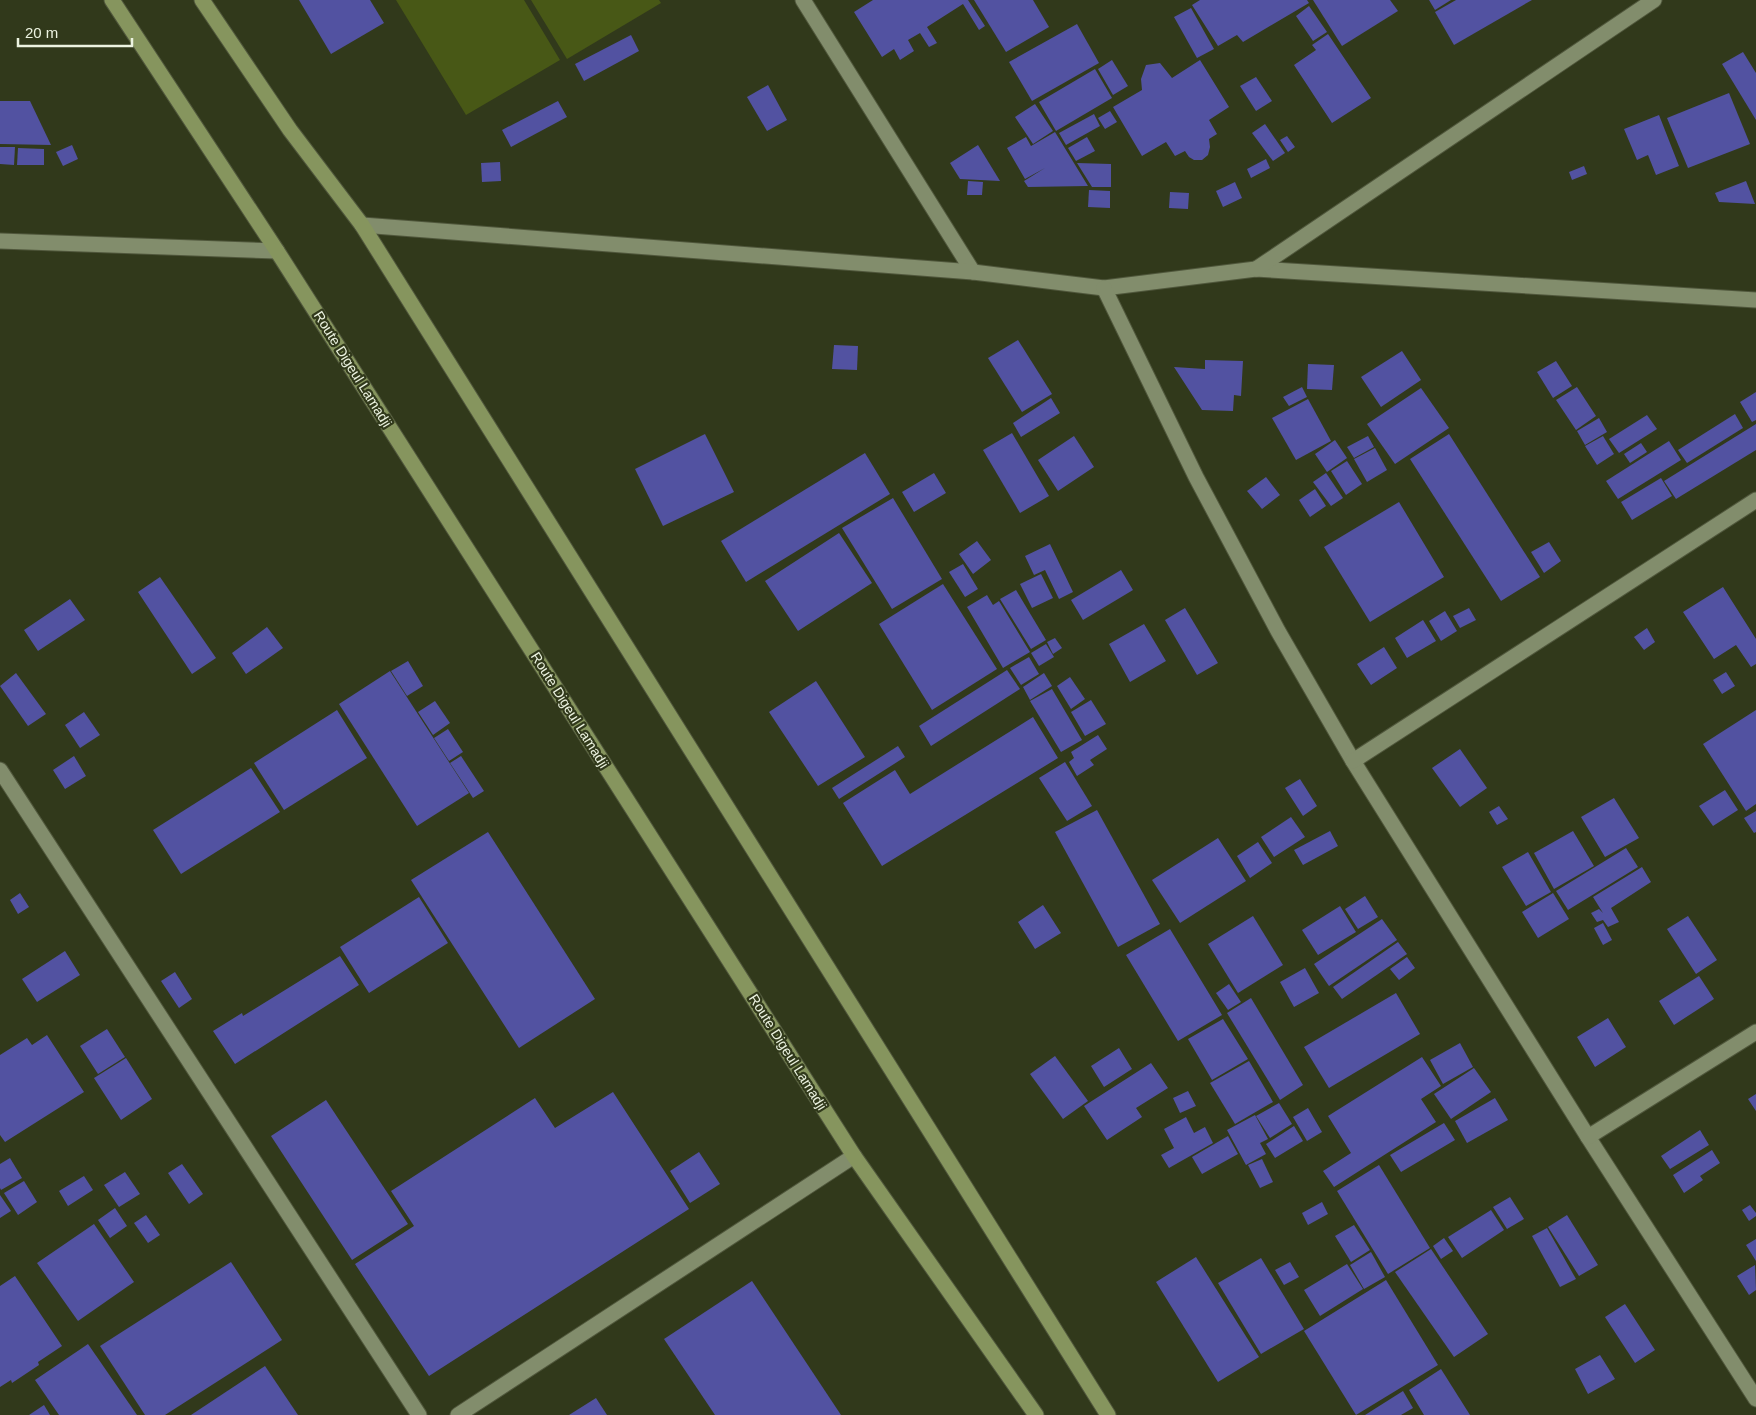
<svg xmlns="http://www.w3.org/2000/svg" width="1756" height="1415" font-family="Helvetica,sans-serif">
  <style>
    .green { fill: #485816 }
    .building { fill: #5252a1 }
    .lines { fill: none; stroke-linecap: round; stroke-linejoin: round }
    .street-casing { stroke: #50573c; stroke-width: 17 }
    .secondary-casing { stroke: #50573c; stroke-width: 17 }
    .street { stroke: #828d6c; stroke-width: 15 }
    .secondary { stroke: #86955e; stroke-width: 15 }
    .labels { text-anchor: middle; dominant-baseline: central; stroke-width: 4.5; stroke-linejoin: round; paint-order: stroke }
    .street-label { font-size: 14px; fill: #ecf3e0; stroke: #31391b }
  </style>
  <rect width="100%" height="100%" fill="#31391b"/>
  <g class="green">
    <polygon points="396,0 524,0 560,60 466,115"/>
    <polygon points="531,0 659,0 661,3 567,59"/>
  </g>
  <g class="building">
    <polygon points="299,0 370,0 384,23 331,54"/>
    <polygon points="873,0 968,0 985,26 979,30 963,4 927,27 937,43 929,47 920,33 908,40 914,51 900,60 894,49 882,57 854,12"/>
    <polygon points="974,0 1033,0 1049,27 1006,52"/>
    <polygon points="1200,0 1307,0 1309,3 1243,42 1237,35 1218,46 1192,5"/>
    <polygon points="1313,0 1390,0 1398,11 1342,46"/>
    <polygon points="1429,0 1451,0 1435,10"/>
    <polygon points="1456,0 1532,0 1454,45 1435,12"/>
    <polygon points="1309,6 1327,32 1313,41 1296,16"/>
    <polygon points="1191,8 1214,49 1197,58 1174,17"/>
    <polygon points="1077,24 1099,63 1032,101 1009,62"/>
    <polygon points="1328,34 1371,98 1332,123 1294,65 1316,50 1312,45"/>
    <polygon points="631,35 639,51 584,81 575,64"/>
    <polygon points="1743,52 1756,73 1756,120 1722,64"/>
    <polygon points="1112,60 1128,86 1113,95 1098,69"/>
    <polygon points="1200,60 1229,107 1209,120 1217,134 1209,139 1210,147 1208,155 1202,160 1194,160 1189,157 1185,151 1175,156 1166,142 1142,156 1113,107 1142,90 1141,79 1146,65 1160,63 1172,78"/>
    <polygon points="1095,69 1112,98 1056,131 1039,102"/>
    <polygon points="1256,77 1272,101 1256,111 1240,86"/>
    <polygon points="768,85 787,120 767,131 747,97"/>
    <polygon points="1729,93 1750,144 1688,168 1667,118"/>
    <polygon points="0,101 30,101 51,145 0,144"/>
    <polygon points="558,101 567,117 511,147 502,130"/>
    <polygon points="1035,104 1053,131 1033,144 1015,117"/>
    <polygon points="1110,111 1117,122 1105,129 1098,118"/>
    <polygon points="1094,114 1100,126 1066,145 1059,133"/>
    <polygon points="1659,115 1679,166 1656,175 1648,155 1637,160 1624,129"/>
    <polygon points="1265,124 1285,153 1273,161 1252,133"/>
    <polygon points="1055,132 1088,186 1028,187 1024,181 1045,168 1025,179 1007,148 1026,137 1031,146"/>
    <polygon points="1287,136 1295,147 1288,152 1280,140"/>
    <polygon points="1087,137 1095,151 1076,161 1068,148"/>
    <polygon points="72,145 78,159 63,166 56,152"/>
    <polygon points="978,145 1000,181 960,179 950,163"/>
    <polygon points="0,147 15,147 14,165 0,164"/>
    <polygon points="18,148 44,149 44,165 17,165"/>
    <polygon points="1266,159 1270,168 1251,178 1247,169"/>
    <polygon points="500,162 501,181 482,182 481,163"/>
    <polygon points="1077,163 1111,164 1111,187 1092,187"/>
    <polygon points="1584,166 1587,174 1572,180 1569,172"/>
    <polygon points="968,181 983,182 982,195 967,195"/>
    <polygon points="1746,181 1755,204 1719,202 1715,193"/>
    <polygon points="1235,182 1242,198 1223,207 1216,191"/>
    <polygon points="1089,190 1110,191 1110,208 1088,207"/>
    <polygon points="1170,192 1189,193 1188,209 1169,208"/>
    <polygon points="1018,340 1052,394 1022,412 988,358"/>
    <polygon points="834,345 858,346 857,370 832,369"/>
    <polygon points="1402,351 1421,380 1381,407 1361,377"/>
    <polygon points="1205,360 1243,361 1241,396 1234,395 1233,411 1202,410 1174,367 1205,369"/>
    <polygon points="1556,361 1572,386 1553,398 1537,372"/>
    <polygon points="1308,364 1334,365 1332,390 1307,389"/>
    <polygon points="1302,387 1307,397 1289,406 1283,397"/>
    <polygon points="1577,387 1596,416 1576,430 1556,400"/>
    <polygon points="1421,388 1449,428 1395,464 1367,424"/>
    <polygon points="1756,392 1756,420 1752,422 1740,402"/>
    <polygon points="1051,398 1060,413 1021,437 1013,423"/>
    <polygon points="1308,399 1331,441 1296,460 1272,418"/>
    <polygon points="1735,414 1743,428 1687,463 1678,450"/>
    <polygon points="1647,415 1657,429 1619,453 1609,439"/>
    <polygon points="1599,418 1607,432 1585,445 1577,431"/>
    <polygon points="1756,424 1756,450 1676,499 1664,481"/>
    <polygon points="1012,433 1049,496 1020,513 983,450"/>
    <polygon points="705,434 734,492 663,526 635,469"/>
    <polygon points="1449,434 1540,577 1501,601 1410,459"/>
    <polygon points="1074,436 1094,467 1058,491 1038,460"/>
    <polygon points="1368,436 1374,447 1354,458 1347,447"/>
    <polygon points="1603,436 1614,454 1597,465 1585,446"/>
    <polygon points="1335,440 1347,458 1327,472 1315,454"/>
    <polygon points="1669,441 1681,460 1618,499 1606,481"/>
    <polygon points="1641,443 1647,452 1630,463 1624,454"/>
    <polygon points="1375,448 1387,470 1367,482 1354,459"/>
    <polygon points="865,453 890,494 746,582 721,541"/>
    <polygon points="1347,461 1362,484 1346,495 1331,471"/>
    <polygon points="934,473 946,493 914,512 902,492"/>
    <polygon points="1326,473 1343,498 1331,506 1313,482"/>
    <polygon points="1266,477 1280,495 1262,509 1247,491"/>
    <polygon points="1661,478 1672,496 1632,520 1621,502"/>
    <polygon points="1315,489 1326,506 1310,517 1299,500"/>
    <polygon points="893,498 942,579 892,609 842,528"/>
    <polygon points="1399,502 1444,577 1370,622 1324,547"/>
    <polygon points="839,533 872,583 798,631 765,581"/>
    <polygon points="977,541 991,560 973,574 959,554"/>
    <polygon points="1549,542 1561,561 1544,573 1531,552"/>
    <polygon points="1050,544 1073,592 1059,599 1045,570 1034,575 1025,556"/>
    <polygon points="963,564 978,589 965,597 949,572"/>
    <polygon points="1121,570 1133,590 1083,620 1071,600"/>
    <polygon points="1041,574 1053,598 1032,608 1020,584"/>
    <polygon points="160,577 216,658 192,674 138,592"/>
    <polygon points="943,584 997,669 932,710 879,624"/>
    <polygon points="1723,587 1756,639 1756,664 1751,667 1736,645 1714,659 1683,612"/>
    <polygon points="1016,590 1046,640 1031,649 1000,599"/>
    <polygon points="987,595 993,605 999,601 1030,652 1003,668 967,607"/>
    <polygon points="70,599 85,620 38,651 24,630"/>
    <polygon points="1185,608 1218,663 1197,675 1165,620"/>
    <polygon points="1469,608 1476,620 1460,628 1453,616"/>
    <polygon points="1445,611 1457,631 1441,641 1429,621"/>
    <polygon points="1423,620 1436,641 1407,658 1395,638"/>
    <polygon points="1144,624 1166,661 1130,682 1109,644"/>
    <polygon points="267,627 283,648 246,674 232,653"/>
    <polygon points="1647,628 1655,642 1644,650 1634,637"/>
    <polygon points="1055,638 1062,648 1053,654 1047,642"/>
    <polygon points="1046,644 1054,657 1039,666 1031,653"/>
    <polygon points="1384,647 1397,668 1371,685 1357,664"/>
    <polygon points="1029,657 1039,674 1021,685 1010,668"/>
    <polygon points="408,661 423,686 407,696 391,671"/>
    <polygon points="1007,670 1020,689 931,746 919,726"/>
    <polygon points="390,671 469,793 417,826 339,704"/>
    <polygon points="1726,672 1735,686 1722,694 1713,680"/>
    <polygon points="16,673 46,714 28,726 0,686"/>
    <polygon points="1044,673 1052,686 1030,700 1023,687"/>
    <polygon points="1070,677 1085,699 1071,709 1057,686"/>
    <polygon points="816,681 865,757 818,786 769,712"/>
    <polygon points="1052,689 1082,740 1061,752 1030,701"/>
    <polygon points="1091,700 1106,724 1085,736 1071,712"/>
    <polygon points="435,701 450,723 433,735 418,712"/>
    <polygon points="337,710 367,758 284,810 254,763"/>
    <polygon points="1756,710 1756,804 1746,811 1703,744"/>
    <polygon points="84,712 100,735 80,748 65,725"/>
    <polygon points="1033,717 1058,758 882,866 843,803 895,770 910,794"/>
    <polygon points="448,729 463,752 449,761 434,738"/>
    <polygon points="1098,735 1107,749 1090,760 1094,765 1077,776 1069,762 1074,758 1071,752"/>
    <polygon points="898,746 905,757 839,799 832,788"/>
    <polygon points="1460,749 1487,788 1460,807 1432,768"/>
    <polygon points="74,756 86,776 65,789 53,770"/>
    <polygon points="461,756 484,791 473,798 450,763"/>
    <polygon points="1065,762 1092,806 1067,821 1039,778"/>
    <polygon points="251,768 280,812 181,874 153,830"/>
    <polygon points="1300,779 1317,806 1303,816 1285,788"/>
    <polygon points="1725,790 1738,810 1713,826 1699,806"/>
    <polygon points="1614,798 1639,838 1605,857 1581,817"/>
    <polygon points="1499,806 1508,819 1497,825 1489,812"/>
    <polygon points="1097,810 1160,924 1118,947 1055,832"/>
    <polygon points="1756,811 1756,832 1754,833 1744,818"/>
    <polygon points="1291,817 1305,837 1274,857 1261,837"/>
    <polygon points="1330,831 1338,846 1303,865 1294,850"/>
    <polygon points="1573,831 1594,866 1554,889 1534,853"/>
    <polygon points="488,832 595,999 519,1048 411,880"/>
    <polygon points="1218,838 1246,881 1180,923 1152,880"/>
    <polygon points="1258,842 1272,863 1250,878 1237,856"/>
    <polygon points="1626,848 1638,867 1568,910 1556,891"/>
    <polygon points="1528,852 1551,892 1526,906 1502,867"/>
    <polygon points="1642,867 1651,882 1611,908 1619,922 1608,927 1603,920 1597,922 1591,913 1599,909 1603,913 1593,897"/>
    <polygon points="20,893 29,907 18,914 10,900"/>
    <polygon points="1553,893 1569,919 1538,938 1522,912"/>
    <polygon points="1365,896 1378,917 1358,929 1345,909"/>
    <polygon points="419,897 448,943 369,993 340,947"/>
    <polygon points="1043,905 1061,933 1035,949 1018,922"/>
    <polygon points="1340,906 1356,932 1318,955 1302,930"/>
    <polygon points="1253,916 1283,965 1238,993 1208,944"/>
    <polygon points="1688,916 1717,960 1696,974 1667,929"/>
    <polygon points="1382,919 1397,940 1329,986 1314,964"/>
    <polygon points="1603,923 1612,940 1603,945 1594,928"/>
    <polygon points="1170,929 1222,1015 1178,1041 1126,955"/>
    <polygon points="1398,942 1407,954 1342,999 1333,987"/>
    <polygon points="65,951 80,975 37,1002 22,979"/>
    <polygon points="340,956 359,985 235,1064 213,1031 242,1013 243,1016"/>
    <polygon points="1407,957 1415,968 1399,980 1390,969"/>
    <polygon points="1305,968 1319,993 1294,1007 1280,982"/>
    <polygon points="175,972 192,999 179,1008 161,981"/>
    <polygon points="1699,976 1714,999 1674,1025 1659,1001"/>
    <polygon points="1229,984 1241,1002 1228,1010 1216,993"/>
    <polygon points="1396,993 1420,1034 1329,1088 1304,1047"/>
    <polygon points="1251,998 1303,1085 1280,1100 1227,1013"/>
    <polygon points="1608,1018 1626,1047 1595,1067 1577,1037"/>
    <polygon points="1223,1019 1248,1059 1212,1080 1188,1039"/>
    <polygon points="107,1029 125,1057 98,1074 80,1046"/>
    <polygon points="47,1035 84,1092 5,1142 0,1135 0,1055 27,1038 32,1045"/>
    <polygon points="1460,1043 1473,1067 1443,1084 1430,1060"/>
    <polygon points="1119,1048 1132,1069 1104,1087 1091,1066"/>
    <polygon points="1055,1056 1088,1101 1063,1119 1030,1074"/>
    <polygon points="1422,1057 1441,1086 1421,1099 1436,1122 1334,1187 1323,1171 1351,1153 1328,1116"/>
    <polygon points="126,1058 152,1099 121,1120 94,1078"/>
    <polygon points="1249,1061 1273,1102 1235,1124 1210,1083"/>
    <polygon points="1151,1063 1168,1088 1136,1108 1142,1117 1107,1140 1084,1106"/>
    <polygon points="1474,1068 1491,1092 1451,1119 1434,1094"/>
    <polygon points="1188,1091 1196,1106 1180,1113 1173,1098"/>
    <polygon points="613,1092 689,1209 429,1376 355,1264 414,1226 391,1191 535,1098 555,1128"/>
    <polygon points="1756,1094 1756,1111 1748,1099"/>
    <polygon points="1495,1098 1508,1120 1467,1143 1455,1121"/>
    <polygon points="326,1100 408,1224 352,1260 271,1136"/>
    <polygon points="1279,1103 1292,1124 1270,1138 1256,1116"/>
    <polygon points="1308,1108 1322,1132 1307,1141 1293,1117"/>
    <polygon points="1255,1115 1268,1139 1260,1143 1266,1154 1246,1165 1227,1130"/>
    <polygon points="1186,1117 1194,1133 1205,1127 1213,1143 1169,1168 1161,1155 1174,1148 1164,1129"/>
    <polygon points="1444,1123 1455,1140 1401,1172 1390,1155"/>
    <polygon points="1294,1126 1303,1141 1275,1158 1266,1144"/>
    <polygon points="1700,1130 1709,1145 1670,1169 1661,1156"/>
    <polygon points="1228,1136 1238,1154 1202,1174 1192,1157"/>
    <polygon points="1712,1150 1720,1163 1700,1176 1703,1180 1684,1193 1673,1175"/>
    <polygon points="699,1152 720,1184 690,1203 670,1171"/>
    <polygon points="10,1158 22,1178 1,1190 0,1188 0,1164"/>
    <polygon points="1262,1159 1273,1182 1260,1188 1248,1165"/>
    <polygon points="182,1164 203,1194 189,1204 168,1173"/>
    <polygon points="1379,1165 1430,1248 1388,1274 1337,1191"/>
    <polygon points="125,1172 140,1194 119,1207 104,1185"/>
    <polygon points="84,1176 93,1190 68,1206 59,1191"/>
    <polygon points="24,1181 37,1202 18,1215 4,1193"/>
    <polygon points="0,1195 11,1211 0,1218"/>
    <polygon points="1510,1197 1524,1219 1507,1229 1493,1207"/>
    <polygon points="1322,1202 1328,1214 1308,1225 1302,1213"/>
    <polygon points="1750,1205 1756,1213 1756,1216 1749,1221 1742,1210"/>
    <polygon points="115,1208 127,1226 110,1238 98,1220"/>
    <polygon points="1491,1210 1504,1230 1462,1258 1448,1237"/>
    <polygon points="146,1215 160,1235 148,1243 134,1223"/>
    <polygon points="1567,1215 1598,1265 1579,1276 1548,1227"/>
    <polygon points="94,1224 134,1282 78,1321 37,1263"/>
    <polygon points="1354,1225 1370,1250 1351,1262 1335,1236"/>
    <polygon points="1547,1228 1576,1279 1560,1287 1532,1236"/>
    <polygon points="1444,1238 1453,1251 1441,1259 1433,1246"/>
    <polygon points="1756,1239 1756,1261 1746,1245"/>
    <polygon points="1431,1249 1488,1334 1454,1357 1395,1272"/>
    <polygon points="1371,1252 1385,1277 1364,1289 1350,1265"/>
    <polygon points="1196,1257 1259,1357 1218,1382 1156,1282"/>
    <polygon points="1261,1258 1304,1329 1261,1354 1218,1283"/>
    <polygon points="231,1262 282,1340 165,1415 145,1415 100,1346"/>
    <polygon points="1290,1262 1299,1277 1284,1285 1275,1270"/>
    <polygon points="1347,1264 1363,1289 1320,1316 1304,1290"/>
    <polygon points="1755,1265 1756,1290 1749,1295 1737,1276"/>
    <polygon points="15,1276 62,1346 38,1362 39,1365 12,1383 11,1380 0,1387 0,1286"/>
    <polygon points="1386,1280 1438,1365 1356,1415 1304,1331"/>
    <polygon points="752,1281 841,1415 715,1415 664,1339"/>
    <polygon points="1625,1304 1655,1350 1635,1363 1605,1317"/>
    <polygon points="88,1344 137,1415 59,1415 35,1380"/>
    <polygon points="1600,1355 1615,1379 1588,1394 1575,1369"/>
    <polygon points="265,1366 298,1415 191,1415"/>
    <polygon points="1441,1369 1470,1415 1424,1415 1409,1390"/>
    <polygon points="1403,1391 1413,1408 1401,1415 1365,1415"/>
    <polygon points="596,1398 607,1415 569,1415"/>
    <polygon points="44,1405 50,1415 29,1415"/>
  </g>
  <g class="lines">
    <g class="street-casing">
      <g id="street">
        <polyline points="803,0 973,272"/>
        <polyline points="362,225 973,272 1104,288 1256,269 1756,300"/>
        <polyline points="0,241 277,251"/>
        <polyline points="1256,269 1654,0"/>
        <polyline points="1104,288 1196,477 1278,631 1353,761 1588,1137 1756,1399"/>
        <polyline points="1353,761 1756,500"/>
        <polyline points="0,770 419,1415"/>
        <polyline points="1588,1137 1756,1032"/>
        <polyline points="458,1415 854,1156"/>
      </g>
    </g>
    <g class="secondary-casing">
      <g id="secondary">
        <polyline points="112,0 277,251 854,1156 1036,1415"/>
        <polyline points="202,0 290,130 362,225 1108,1415"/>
      </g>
    </g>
    <use href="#street" class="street"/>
    <use href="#secondary" class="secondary"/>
  </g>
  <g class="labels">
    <g class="street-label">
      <text transform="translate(353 369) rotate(58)">Route Digeul Lamadji</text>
      <text transform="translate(570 710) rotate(58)">Route Digeul Lamadji</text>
      <text transform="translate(788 1052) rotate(58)">Route Digeul Lamadji</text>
    </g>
  </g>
  <path d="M18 38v8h114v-8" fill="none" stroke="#ecf3e0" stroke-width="2.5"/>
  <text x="25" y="38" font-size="15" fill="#ecf3e0" stroke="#31391b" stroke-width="4" paint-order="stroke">20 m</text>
</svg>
